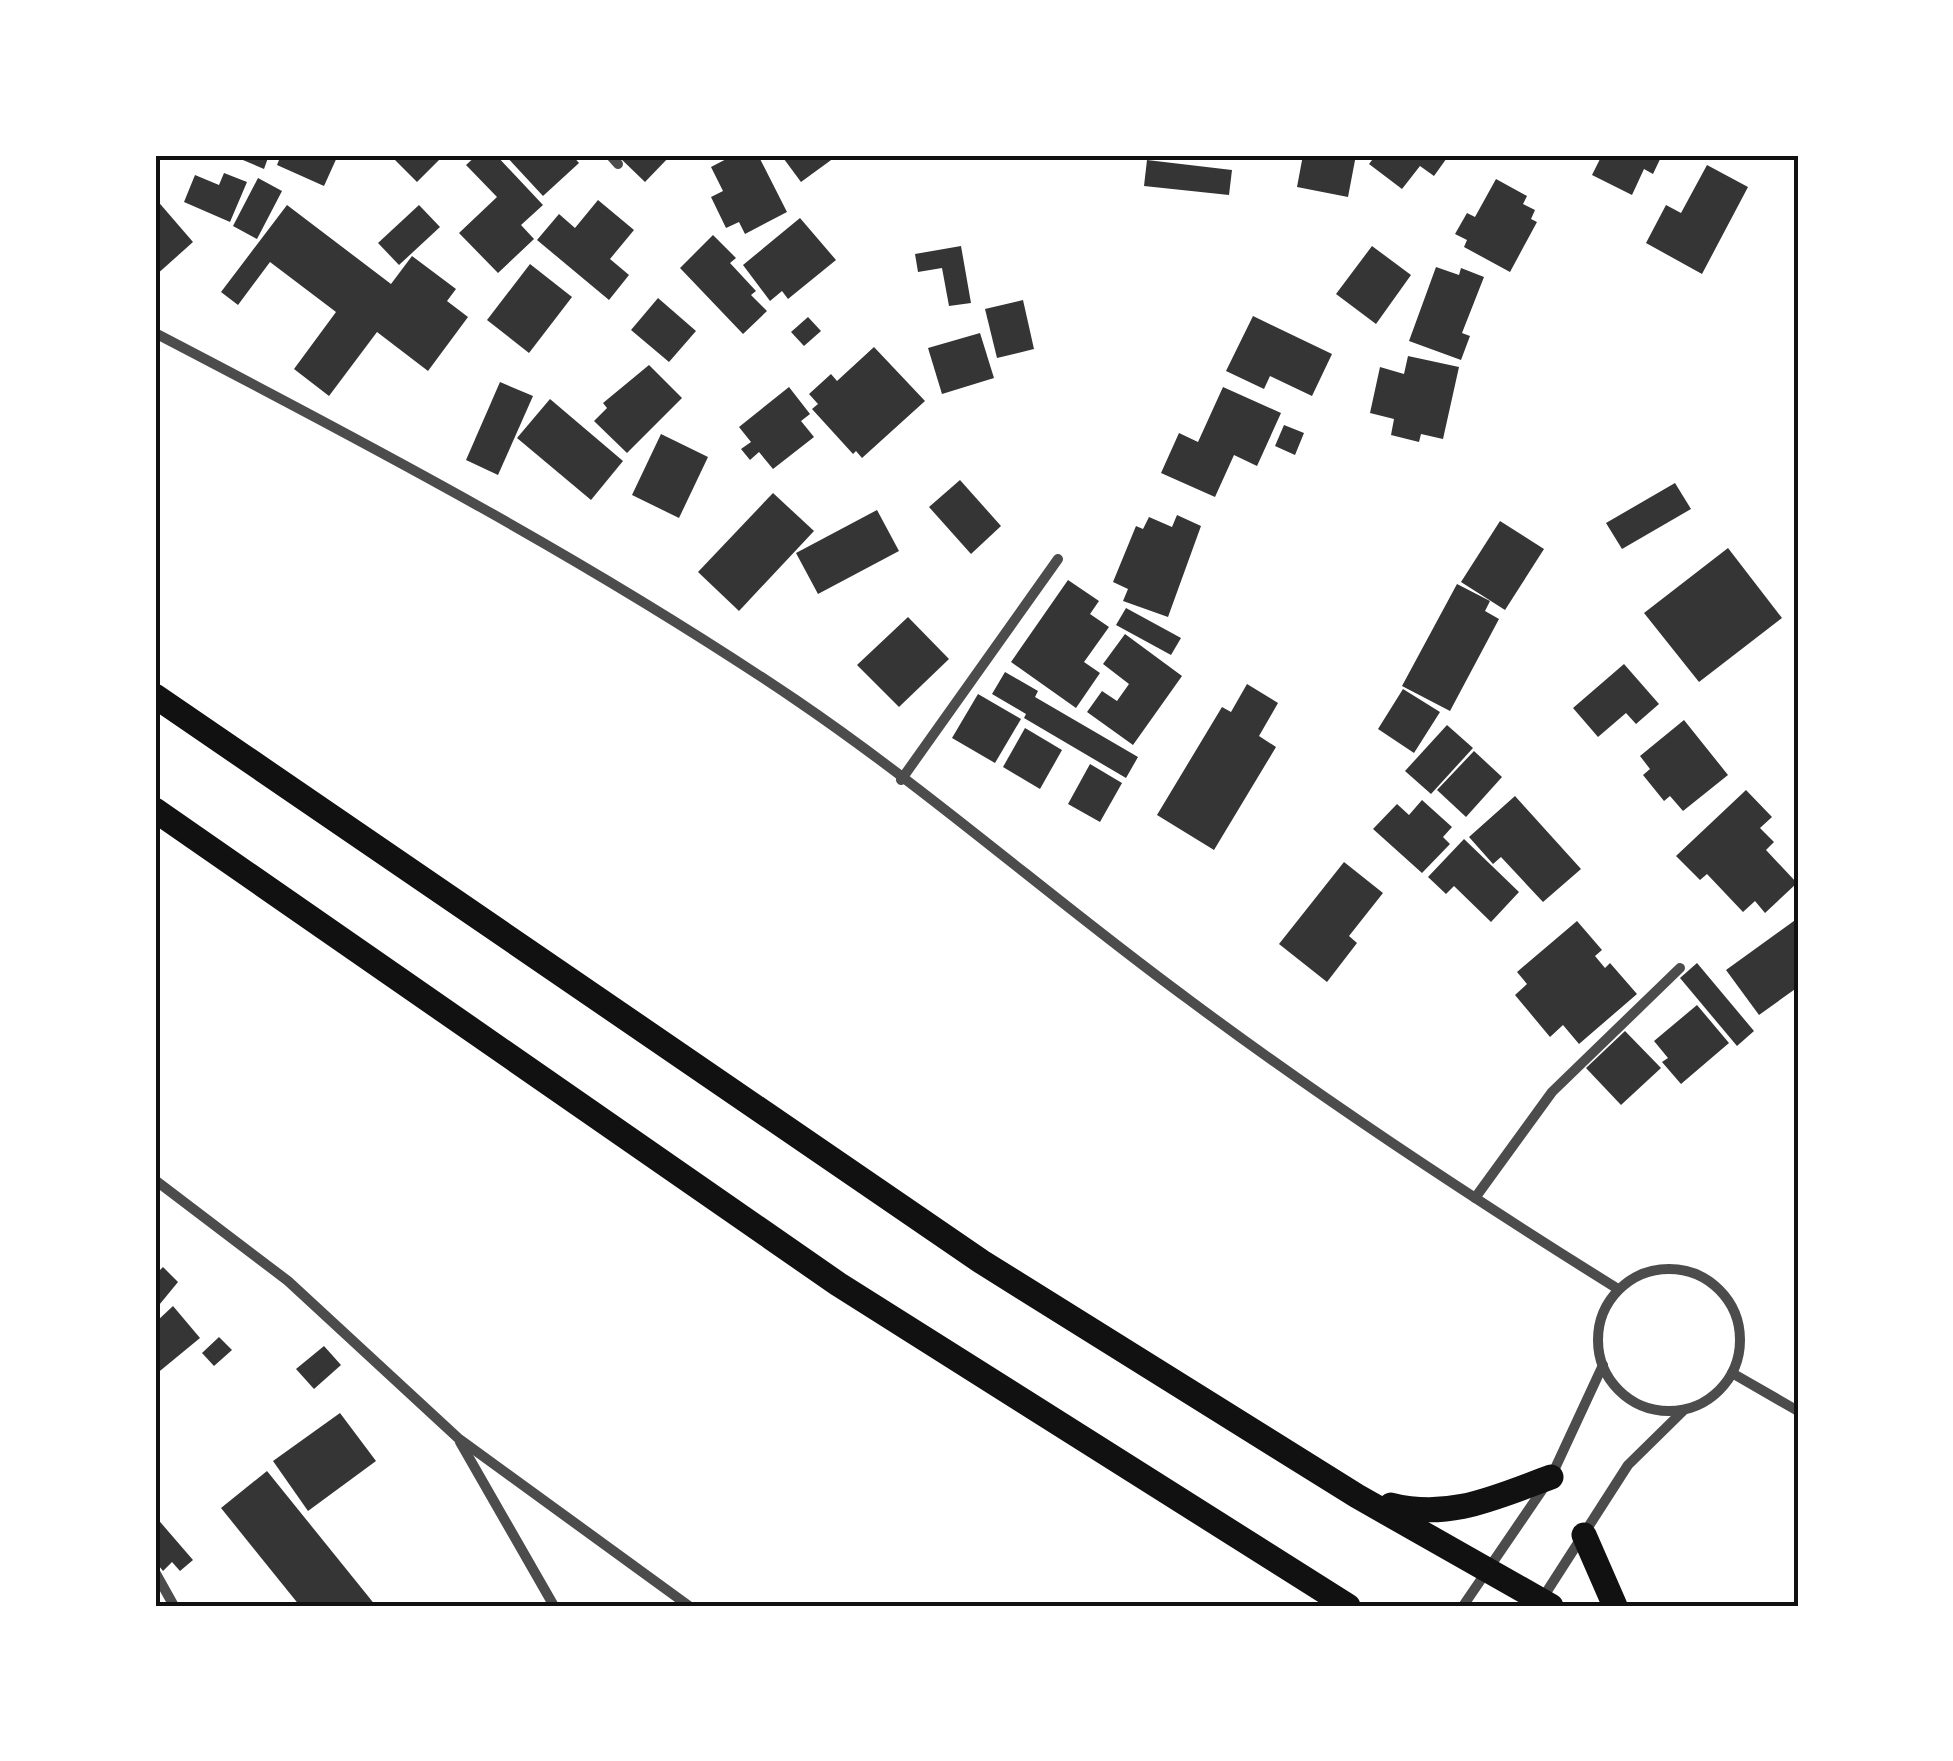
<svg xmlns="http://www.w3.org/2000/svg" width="1953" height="1761" font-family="Raleway,sans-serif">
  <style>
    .building { fill: #353535 }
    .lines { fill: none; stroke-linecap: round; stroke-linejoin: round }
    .minor { stroke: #4c4c4c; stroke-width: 10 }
    .trunk { stroke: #111; stroke-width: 25 }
    .neatline { fill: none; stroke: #111; stroke-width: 4 }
  </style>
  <rect width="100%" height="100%" fill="#fff"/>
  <g class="building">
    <polygon points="231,155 269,155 264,169"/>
    <polygon points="281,155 338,155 324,186 277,165"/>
    <polygon points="390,155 444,155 417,182"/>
    <polygon points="477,155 496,155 543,205 521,225 534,239 498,273 459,233 497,197 466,165"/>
    <polygon points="505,155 572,155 579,163 543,196"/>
    <polygon points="617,155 671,155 645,182"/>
    <polygon points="734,155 758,155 787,212 745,234 739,222 726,228 711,197 723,191 711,167"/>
    <polygon points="781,155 838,155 801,182"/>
    <polygon points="1303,155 1328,159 1329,155 1356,155 1348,197 1297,187"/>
    <polygon points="1376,155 1449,155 1434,176 1420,166 1402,189 1369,164"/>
    <polygon points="1602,155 1662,155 1653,174 1644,169 1632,195 1592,175"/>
    <polygon points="1147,160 1232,170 1229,195 1144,186"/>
    <polygon points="1707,165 1748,187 1702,274 1646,243 1666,205 1681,213"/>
    <polygon points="224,173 247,182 230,222 184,202 195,175 219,185"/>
    <polygon points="258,178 282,191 257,239 233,226"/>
    <polygon points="1496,179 1527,196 1523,204 1535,210 1531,219 1537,222 1510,272 1464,247 1467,240 1455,234 1467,213 1475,217"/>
    <polygon points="155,198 193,242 155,276"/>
    <polygon points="598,200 634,230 610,259 629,275 609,300 537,240 559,214 575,228"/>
    <polygon points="287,205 391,284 412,256 456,289 447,301 468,317 428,371 377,332 329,396 294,369 336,312 270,262 238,305 221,292"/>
    <polygon points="419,205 440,227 399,265 378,243"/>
    <polygon points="800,218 836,260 788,299 782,291 770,301 743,265"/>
    <polygon points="713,235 736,258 730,263 756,291 751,295 767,311 743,334 680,268"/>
    <polygon points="961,246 971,303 949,306 942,268 918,272 915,254"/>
    <polygon points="1372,246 1411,275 1376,324 1336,294"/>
    <polygon points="530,264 572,297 529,353 487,320"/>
    <polygon points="1436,267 1459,275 1461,268 1484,277 1462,333 1470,336 1461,360 1409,341"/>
    <polygon points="658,298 696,331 669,362 631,330"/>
    <polygon points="1023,300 1034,349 997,358 985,309"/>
    <polygon points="1253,316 1332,354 1312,396 1270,376 1264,389 1226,371"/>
    <polygon points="808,317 821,331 804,346 791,332"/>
    <polygon points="980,333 994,378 942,394 928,348"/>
    <polygon points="874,347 925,401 862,458 856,451 853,454 812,409 818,404 809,394 831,374 837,381"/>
    <polygon points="1408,356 1459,367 1443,439 1421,434 1419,442 1391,435 1394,419 1370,413 1380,367 1404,374"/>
    <polygon points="649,365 682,398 627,453 594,421 607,408 603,403"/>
    <polygon points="500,382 533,396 498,475 466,460"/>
    <polygon points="789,387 810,414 801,421 814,437 773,469 759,452 750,460 741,449 751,442 739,427"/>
    <polygon points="1223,387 1281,413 1257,466 1234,455 1215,497 1161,473 1179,433 1198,442"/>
    <polygon points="550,399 623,461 591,500 517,438"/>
    <polygon points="1284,425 1304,433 1295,455 1275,446"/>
    <polygon points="661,434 708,457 679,518 632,495"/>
    <polygon points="960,480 1001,526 971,554 929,507"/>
    <polygon points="1675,483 1691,509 1622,549 1606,523"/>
    <polygon points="773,493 814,531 739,611 698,572"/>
    <polygon points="877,510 899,551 818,594 796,553"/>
    <polygon points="1177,515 1201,526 1168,617 1123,601 1128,589 1113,582 1136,526 1143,529 1149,517 1172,527"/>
    <polygon points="1500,521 1544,549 1505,610 1461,582"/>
    <polygon points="1728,548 1782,618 1699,682 1644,613"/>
    <polygon points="1068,580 1099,601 1090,614 1109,627 1084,662 1100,673 1076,708 1011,662"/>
    <polygon points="1457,584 1490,601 1485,611 1499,619 1450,711 1402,686"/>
    <polygon points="1126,608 1181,638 1171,655 1116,625"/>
    <polygon points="908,617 949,659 899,707 857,665"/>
    <polygon points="1125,634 1182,676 1133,745 1087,712 1102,691 1117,701 1129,684 1103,664"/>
    <polygon points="1624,664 1659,704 1636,724 1626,713 1598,737 1573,708"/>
    <polygon points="1005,672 1038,691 1035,697 1138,757 1126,778 1024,718 1026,714 992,694"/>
    <polygon points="1247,684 1278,703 1259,736 1276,747 1214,850 1157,815 1222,707 1231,712"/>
    <polygon points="1403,689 1440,712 1414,753 1378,729"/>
    <polygon points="978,694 1021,719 995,763 952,738"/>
    <polygon points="1684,720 1728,775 1683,811 1670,796 1664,801 1643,775 1650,769 1640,756"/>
    <polygon points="1447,725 1473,748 1431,794 1405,771"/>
    <polygon points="1025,728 1062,750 1040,789 1003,767"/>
    <polygon points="1474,751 1502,777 1466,817 1437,790"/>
    <polygon points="1090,764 1122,783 1100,822 1068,804"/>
    <polygon points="1746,790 1772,817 1760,828 1774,842 1766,850 1797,883 1765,913 1755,901 1743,912 1707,874 1700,880 1676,856"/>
    <polygon points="1515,796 1581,869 1543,902 1501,857 1493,864 1469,837"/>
    <polygon points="1422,800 1452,827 1443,837 1450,844 1422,873 1373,829 1397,804 1409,815"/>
    <polygon points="1464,839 1519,892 1491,922 1454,886 1446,894 1428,877"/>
    <polygon points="1344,862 1383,893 1349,936 1357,943 1327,982 1279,944"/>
    <polygon points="1798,918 1798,987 1759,1015 1726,970"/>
    <polygon points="1577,921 1602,950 1595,956 1605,968 1610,963 1637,994 1579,1044 1563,1025 1550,1037 1515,995 1527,984 1517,972"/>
    <polygon points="1697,963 1754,1031 1737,1046 1680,978"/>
    <polygon points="1697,1005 1729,1043 1681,1084 1662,1062 1668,1058 1654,1041"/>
    <polygon points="1625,1031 1661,1068 1621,1105 1586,1068"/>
    <polygon points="163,1267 178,1282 155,1310 155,1275"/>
    <polygon points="173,1306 200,1338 155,1375 155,1318 157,1321"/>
    <polygon points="219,1337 232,1350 214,1366 202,1353"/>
    <polygon points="324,1346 341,1365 314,1389 296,1369"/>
    <polygon points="340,1413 376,1461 308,1511 273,1461"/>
    <polygon points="267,1471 376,1606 300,1606 221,1508"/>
    <polygon points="155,1516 193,1560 180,1571 172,1562 163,1571 155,1561"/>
  </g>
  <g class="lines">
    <g class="minor">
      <polyline points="610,155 618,164"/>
      <path d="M155,333C374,447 592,562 796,700C930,791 1057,903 1188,999C1326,1102 1472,1198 1618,1289"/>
      <polyline points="901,780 1058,559"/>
      <polyline points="155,1180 288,1281 458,1438 689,1606"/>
      <polyline points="1475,1198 1552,1092 1680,968"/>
      <circle cx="1669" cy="1340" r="71"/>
      <polyline points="1732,1373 1798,1411"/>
      <polyline points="460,1442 554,1606"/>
      <polyline points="155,1572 174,1606"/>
      <polyline points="1542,1599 1628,1465 1684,1410"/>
      <polyline points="1463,1606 1551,1477 1603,1365"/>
    </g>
    <g class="trunk">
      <polyline points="155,696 982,1262 1357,1496 1551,1606"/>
      <polyline points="155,810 838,1284 1348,1606"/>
      <path d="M1391,1505C1450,1520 1496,1497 1551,1477"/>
      <polyline points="1584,1535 1615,1606"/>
    </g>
  </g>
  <rect width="1953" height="1761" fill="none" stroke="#ffffff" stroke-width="315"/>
  <rect x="158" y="158" width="1638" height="1446" class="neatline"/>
</svg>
